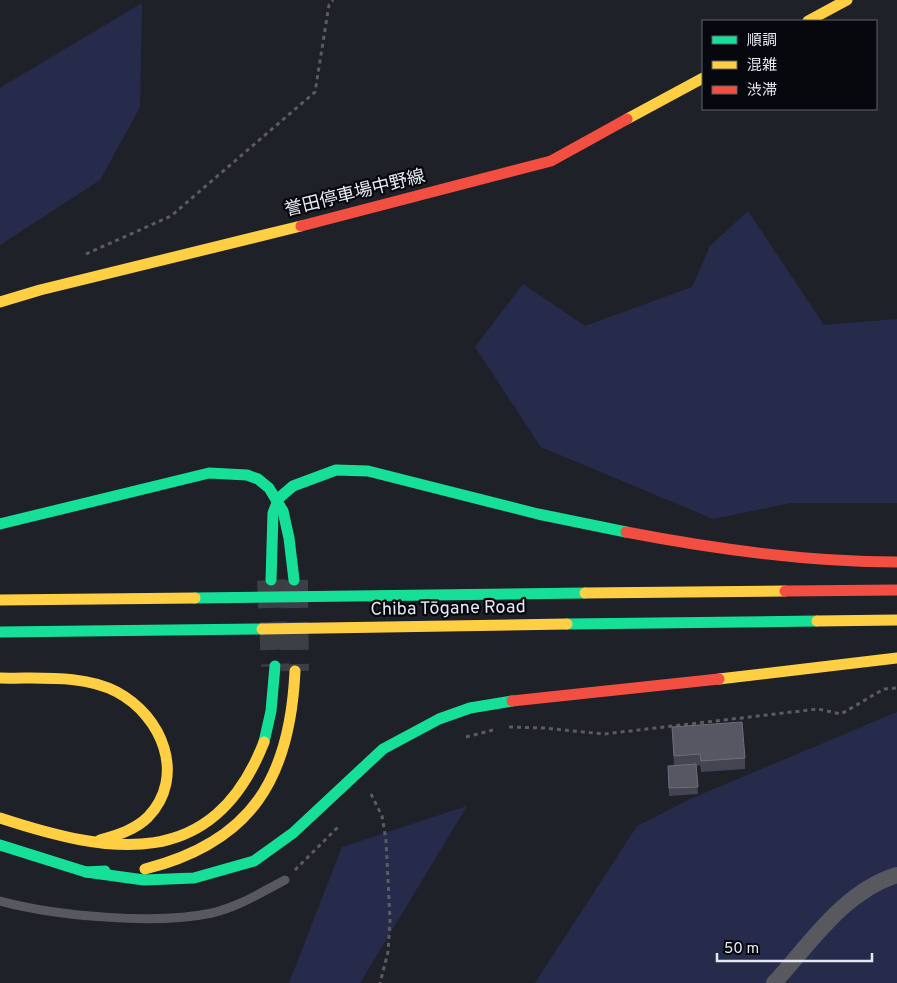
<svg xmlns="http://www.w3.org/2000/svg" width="897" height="983" font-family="Overpass,'Noto Sans JP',sans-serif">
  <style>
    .green { fill: #272b4b }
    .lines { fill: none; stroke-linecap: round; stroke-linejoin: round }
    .highway-tunnel { stroke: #3d3f46; stroke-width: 28; stroke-dasharray: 28 14; stroke-linecap: butt }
    .path { stroke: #5b5c62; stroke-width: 3; stroke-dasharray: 4 4; stroke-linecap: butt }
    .lane { stroke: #58595f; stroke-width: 9 }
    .street { stroke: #58595f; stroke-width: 16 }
    .fast { stroke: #16e098; stroke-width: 11 }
    .slow { stroke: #ffcf43; stroke-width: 11 }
    .jam { stroke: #f24e42; stroke-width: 11 }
    .wall { fill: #444552 }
    .building { fill: #565763; stroke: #6c6e7a }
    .labels { text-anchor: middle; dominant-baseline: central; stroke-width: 4.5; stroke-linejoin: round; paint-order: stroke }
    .street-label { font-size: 18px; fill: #e6e8f2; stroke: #07080e }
  </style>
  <rect width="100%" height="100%" fill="#1f2128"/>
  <g class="green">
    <polygon points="142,3 140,107 100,180 0,245 0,88"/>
    <polygon points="748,211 824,325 897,319 897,503 791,503 713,519 541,447 475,347 523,284 585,326 692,287 710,246"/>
    <polygon points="897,712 897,983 535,983 637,826 690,799"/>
    <polygon points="467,806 360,983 289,983 342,847"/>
  </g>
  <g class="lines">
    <g class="highway-tunnel">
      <polyline points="271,580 275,666"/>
      <polyline points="294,580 295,671"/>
    </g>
    <g class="path">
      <polyline points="86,254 171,216 315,92 329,5 333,0"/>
      <polyline points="509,727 544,728 604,734 818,709 841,714 884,689 897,688"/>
      <polyline points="466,737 493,730"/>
      <polyline points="371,794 382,816 386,840 390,920 388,952 380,983"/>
      <polyline points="295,870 340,825"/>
    </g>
    <path class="lane" d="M0,901C56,916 155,925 212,913C238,907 262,892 285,880"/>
    <path class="street" d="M774,983C810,944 844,891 897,875"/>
    <g class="fast">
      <polyline points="0,524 209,473 247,475 258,479 269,488 283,511 289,538 294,580"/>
      <polyline points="271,580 273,513 279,498 293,486 336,470 368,471 538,514 626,532"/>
      <polyline points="195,598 585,593"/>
      <polyline points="567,624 817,621"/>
      <polyline points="0,632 262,629"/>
      <polyline points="264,742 271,711 275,666"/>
      <polyline points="0,845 86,872 105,871"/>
      <polyline points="86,872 144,880 194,878 254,861 293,833 383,749 439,719 470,708 512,701"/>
    </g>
    <g class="slow">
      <polyline points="808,21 847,0"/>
      <polyline points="627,119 703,78"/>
      <polyline points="0,302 40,290 301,226"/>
      <polyline points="585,593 785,591"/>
      <polyline points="0,600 195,598"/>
      <polyline points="817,621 897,620"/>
      <polyline points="262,629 567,624"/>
      <path d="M0,678C38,679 83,674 117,692C162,716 187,776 148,817C135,830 117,835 100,840"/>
      <polyline points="719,679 897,658"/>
      <path d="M0,818C110,854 213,873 264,742"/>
      <path d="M145,869C252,842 290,778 295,671"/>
    </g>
    <g class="jam">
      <polyline points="301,226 551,161 627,119"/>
      <path d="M626,532C714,549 807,562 897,562"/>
      <polyline points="785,591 897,590"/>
      <polyline points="512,701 719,679"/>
    </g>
  </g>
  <polygon class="wall" points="672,727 745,758 745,769 701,772 700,765 696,766 698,794 669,796 668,766 674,766"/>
  <g class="building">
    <polygon points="742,722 745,758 701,761 700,754 674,756 672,727"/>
    <polygon points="696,764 698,787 669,788 668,766"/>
  </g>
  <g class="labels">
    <g class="street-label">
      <text transform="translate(355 194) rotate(-14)">誉田停車場中野線</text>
      <text transform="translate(448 609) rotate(-1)">Chiba Tōgane Road</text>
    </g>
  </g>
  <rect x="702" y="20" width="175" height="90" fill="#07080e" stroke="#606269"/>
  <rect x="712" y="36" width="25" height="8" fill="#16e098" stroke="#606269"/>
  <text x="747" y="45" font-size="15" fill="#e6e8f2">順調</text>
  <rect x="712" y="61" width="25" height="8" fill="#ffcf43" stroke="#606269"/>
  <text x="747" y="70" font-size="15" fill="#e6e8f2">混雑</text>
  <rect x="712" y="86" width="25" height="8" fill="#f24e42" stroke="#606269"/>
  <text x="747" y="95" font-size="15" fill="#e6e8f2">渋滞</text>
  <path d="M717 953v8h155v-8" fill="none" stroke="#e6e8f2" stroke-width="2.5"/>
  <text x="724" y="953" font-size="15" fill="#e6e8f2" stroke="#07080e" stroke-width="4" paint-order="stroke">50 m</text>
</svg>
